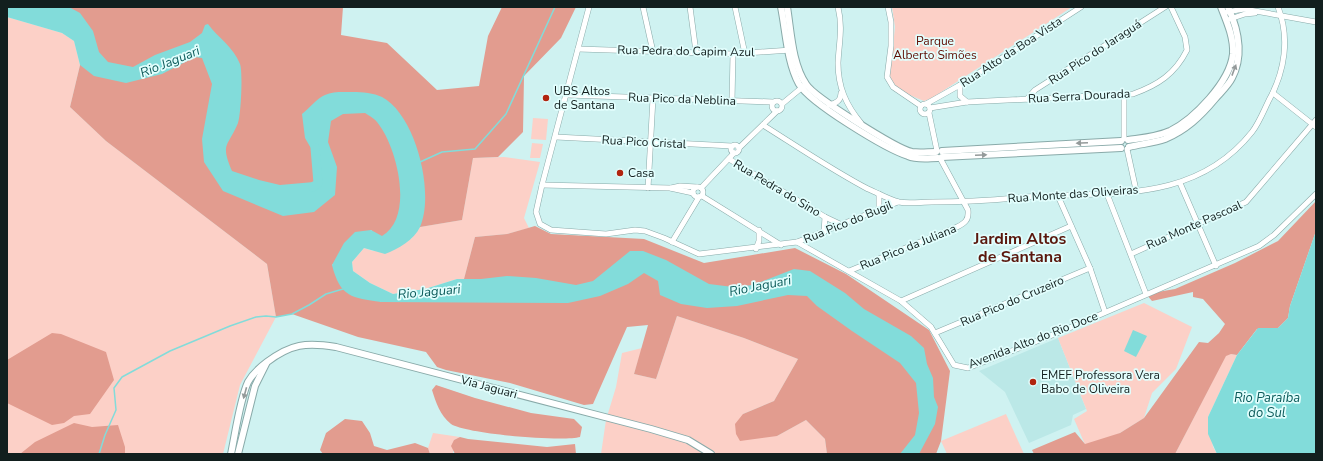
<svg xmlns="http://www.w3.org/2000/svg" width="1323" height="461" font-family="'Nunito Sans',sans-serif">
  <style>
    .built { fill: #bbe8e7 }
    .green { fill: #fcd0c7 }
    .forest { fill: #e29c8f }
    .water { fill: #82dcda }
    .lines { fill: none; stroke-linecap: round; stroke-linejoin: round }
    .stream { stroke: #82dcda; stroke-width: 1.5 }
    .river { stroke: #82dcda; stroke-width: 9 }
    .minor-casing { stroke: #89aaa9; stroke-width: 6 }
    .tertiary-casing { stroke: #89aaa9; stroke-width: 8 }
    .minor { stroke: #fff; stroke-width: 5 }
    .tertiary { stroke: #fff; stroke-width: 6 }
    .oneway { fill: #949a9a }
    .poi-dot { fill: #b1240f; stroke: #e2fefd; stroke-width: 1.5 }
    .labels { text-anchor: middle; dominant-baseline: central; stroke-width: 3.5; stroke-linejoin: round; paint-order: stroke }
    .park-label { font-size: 12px; fill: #5f0c02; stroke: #e2fefd }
    .street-label { font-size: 12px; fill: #121f1e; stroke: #e2fefd }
    .poi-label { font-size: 12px; fill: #121f1e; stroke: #e2fefd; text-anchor: start }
    .water-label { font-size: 13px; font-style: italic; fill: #0c5c5b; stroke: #e2fefd }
    .district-label { font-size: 16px; font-weight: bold; fill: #5a170d; stroke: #e2fefd }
  </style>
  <rect width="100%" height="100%" fill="#cff2f1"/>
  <polygon class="built" points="1058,338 1086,409 1073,415 1071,425 1029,443 1005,392 979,371"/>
  <g class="green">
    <path d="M892,7H1072L932,98L924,101C912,96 892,89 890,75L895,27Z"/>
    <polygon points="7,17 62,33 74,41 80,65 70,107 106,141 267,264 276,317 240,385 223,454 7,454"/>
    <polygon points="533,118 548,119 546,140 531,139"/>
    <polygon points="532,143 543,144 540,158 530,158"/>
    <polygon points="504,157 540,162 524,218 529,228 507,234 475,237 464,279 457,279 425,289 393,294 370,283 353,271 352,262 364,248 373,251 411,239 420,227 462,220 473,158"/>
    <polygon points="1144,303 1192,327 1176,369 1152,393 1144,418 1120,433 1087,449 1074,419 1087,411 1058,338"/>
    <polygon points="677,316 744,338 798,359 774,401 743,414 777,436 806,420 825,439 827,454 601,454 606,420 616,387 622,353 642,348 634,374 656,379"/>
    <polygon points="1231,354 1237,355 1208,417 1213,447 1217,454 1175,454 1226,355"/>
    <polygon points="1006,414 1024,454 947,454 941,441"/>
    <polygon points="433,433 460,437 454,440 453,453 455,454 430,454 428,448"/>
  </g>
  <g class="forest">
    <polygon points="7,7 343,7 341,35 387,43 437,90 479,86 488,36 502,7 576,7 561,38 524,76 523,132 498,157 473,158 462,220 420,227 385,244 371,230 332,265 381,302 458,302 475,237 507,234 535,226 551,234 644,239 704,263 795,248 846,274 929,330 950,371 941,441 936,454 827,454 825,439 806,420 777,436 740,441 736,434 735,424 743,414 774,401 798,359 744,338 677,316 656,379 634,374 648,325 627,327 593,404 584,405 510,383 446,370 437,367 426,352 358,337 292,314 276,317 267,264 106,141 70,107 81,61 80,40"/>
    <polygon points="1316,201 1316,231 1290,306 1288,318 1278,328 1257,329 1237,355 1231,354 1226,356 1175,454 1034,454 1032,450 1075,432 1085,444 1120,433 1144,418 1199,342 1208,343 1219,333 1225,324 1203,299 1193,297 1193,292 1152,301 1146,294 1175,289 1235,263 1278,241"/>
    <polygon points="52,333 61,334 106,352 114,380 90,414 74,416 64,423 52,425 7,403 7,360"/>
    <path d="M436,385L475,398L531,413L574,419L582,427L580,437C562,442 466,434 451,424C440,415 436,403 432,390Z"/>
    <polygon points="345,419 362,421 370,433 374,446 387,450 415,443 428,448 430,454 323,454 320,450 326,433"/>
    <polygon points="74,423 92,427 118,425 125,447 125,454 20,454 35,442"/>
    <polygon points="460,437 468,439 547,447 575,444 576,454 455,454 451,446 454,440"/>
  </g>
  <g class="water">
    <path d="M7,7H69L80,13L93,31L99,52L108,62L133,67L155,55L190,42L202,33L205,25L208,24C218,38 233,46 240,64C243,72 241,115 238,123C228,147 220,143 232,171L259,180L280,185L314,182L321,171L319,162L305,138L302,114C309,109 317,98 325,95C333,91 344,92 353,92C362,92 374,93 382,97C416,115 435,193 420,227C414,240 398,249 385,254L364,248L352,262L353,271L370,283L393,294L425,289L457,279H481L507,276L536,278L576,285L593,281L630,251H643L666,260L709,284L733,287L753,285L794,269L810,271L845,293L864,309L911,336L924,348L927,364L933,378L934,397L938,407L935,424L919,454H900L915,435L919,413L916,383L900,363L852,331L817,306L807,296L788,295L737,306L707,308L681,304L660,295L658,281L644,273L628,284L600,296L568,303L381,302C352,298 340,297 332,265L344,243L355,232L371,230L382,236C415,217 397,146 377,122C374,118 368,115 365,113L343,114L331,121L328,142L337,167L335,195L314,212L283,216L223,191L204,162L202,139L212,84L202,58L195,57L162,74L126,83L94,76L80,65L74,41L62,33L7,17Z"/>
    <polygon points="1316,231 1316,454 1217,454 1208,434 1208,417 1237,355 1258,328 1278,328 1288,318 1290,306"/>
    <polygon points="1133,330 1147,336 1136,357 1124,351"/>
  </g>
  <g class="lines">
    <g class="stream">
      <polyline points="420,162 442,152 475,149 506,114 555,7"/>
      <polyline points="99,454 105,435 116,410 114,388 122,377 170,351 230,326 256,317 266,316 276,317 292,314 309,305 326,294 343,289"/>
    </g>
    <polyline class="river" points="313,187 318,183 315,148"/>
    <g class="minor-casing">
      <g id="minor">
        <polyline points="589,7 542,185 536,212 540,224 551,230 606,234 635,230 645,231 664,238 699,254 797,242 901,301 931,327 954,365 968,368 1060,332 1259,246 1274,235 1316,194"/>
        <polyline points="643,7 653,52"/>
        <polyline points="690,7 696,52"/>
        <polyline points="735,7 745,54"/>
        <path d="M838,7C843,28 839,42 838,63C838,87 846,105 861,123"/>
        <polyline points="888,7 891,22 891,46 887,77 893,87 921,106"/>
        <polyline points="1227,12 1244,9 1316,22"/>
        <polyline points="1230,19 1245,14 1255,13"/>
        <polyline points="578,49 733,54 791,50"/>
        <polyline points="960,85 960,96 967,102"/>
        <polyline points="1273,93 1316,127"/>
        <polyline points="567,95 773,102"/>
        <polyline points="1027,99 1035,90 1165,7"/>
        <circle cx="777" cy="106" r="5"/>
        <polyline points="732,101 733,54"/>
        <circle cx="925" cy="109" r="5"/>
        <polyline points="782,104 805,85"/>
        <polyline points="926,104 960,85 1081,7"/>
        <path d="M829,105C836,103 841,101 841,93"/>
        <path d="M930,108L967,102L1133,94C1158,85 1175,74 1187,50L1185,37L1171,7"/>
        <polyline points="929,113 937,151"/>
        <path d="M763,125C798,147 832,170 868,189C878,193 888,199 899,202C909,204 921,202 932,202C963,202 994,200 1025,197C1107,191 1194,205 1252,132C1259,123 1264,110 1269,100C1285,71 1290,38 1278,7"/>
        <polyline points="556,137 732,146"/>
        <polyline points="1124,139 1124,95"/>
        <circle cx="735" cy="149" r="4"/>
        <polyline points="739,148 777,111"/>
        <polyline points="1127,149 1136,190"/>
        <polyline points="729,159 825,217 842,225"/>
        <polyline points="1180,183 1216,266"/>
        <polyline points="542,185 670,188 693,193"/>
        <circle cx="698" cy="192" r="5"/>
        <polyline points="648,188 653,98"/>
        <polyline points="671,188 680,186 697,187"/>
        <polyline points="701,188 734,153"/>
        <polyline points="1107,194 1146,294"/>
        <polyline points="702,196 781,245"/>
        <polyline points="1058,196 1090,268 1105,312"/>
        <polyline points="879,211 879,194"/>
        <polyline points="824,232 825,217"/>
        <polyline points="672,242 699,197"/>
        <polyline points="797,242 898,202"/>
        <polyline points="756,249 759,241 759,230"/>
        <polyline points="1131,254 1246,202 1316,120"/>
        <path d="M849,271L957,227C965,223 969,220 968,210L940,158"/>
        <polyline points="901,301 1071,226"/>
        <polyline points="935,333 1090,268"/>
      </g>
    </g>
    <g class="tertiary-casing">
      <g id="tertiary">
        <path d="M781,7C786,32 787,62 799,84C810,103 886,149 908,156C917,160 929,158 938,158"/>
        <path d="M787,7C791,31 792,64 806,84C814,97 897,149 912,152C920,153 928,152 936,152"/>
        <path d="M1128,140C1142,138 1157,137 1170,131C1194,119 1230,82 1233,54C1234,38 1227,22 1221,7"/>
        <path d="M1129,147C1140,144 1154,143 1165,139C1186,130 1200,117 1215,99C1220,93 1228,86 1232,78C1244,55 1238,29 1228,7"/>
        <polyline points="942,151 1121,141"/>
        <polyline points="942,157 1121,148"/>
        <path d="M231,454C235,435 240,399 248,382C253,373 259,368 267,362C291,344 306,342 336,347L651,429L688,440L711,454"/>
        <polyline points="238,454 255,386 266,364"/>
      </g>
    </g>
    <use href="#minor" class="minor"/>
    <use href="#tertiary" class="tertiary"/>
  </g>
  <defs><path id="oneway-solid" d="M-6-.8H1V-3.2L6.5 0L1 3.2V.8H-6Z"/></defs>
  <g class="oneway">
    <use href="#oneway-solid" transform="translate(1234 70) rotate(-70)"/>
    <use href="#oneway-solid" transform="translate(1082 143) rotate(177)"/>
    <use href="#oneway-solid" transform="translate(981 155) rotate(-3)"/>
    <use href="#oneway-solid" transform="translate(245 393) rotate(105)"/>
  </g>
  <g class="poi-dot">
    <circle cx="546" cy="98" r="4"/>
    <circle cx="620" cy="173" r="4"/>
    <circle cx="1033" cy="382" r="4"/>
  </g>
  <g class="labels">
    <g class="park-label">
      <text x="935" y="41">Parque<tspan x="935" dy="14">Alberto Simões</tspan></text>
    </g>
    <g class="street-label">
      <text transform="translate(686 51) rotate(1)">Rua Pedra do Capim Azul</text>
      <text transform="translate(1011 52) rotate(-33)">Rua Alto da Boa Vista</text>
      <text transform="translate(1095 52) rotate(-33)">Rua Pico do Jaraguá</text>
      <text transform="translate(1079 96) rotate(-3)">Rua Serra Dourada</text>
      <text transform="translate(682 99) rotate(2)">Rua Pico da Neblina</text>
      <text transform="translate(644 142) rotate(3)">Rua Pico Cristal</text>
      <text transform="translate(777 188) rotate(31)">Rua Pedra do Sino</text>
      <text transform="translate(1073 194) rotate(-4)">Rua Monte das Oliveiras</text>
      <text transform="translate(848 222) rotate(-22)">Rua Pico do Bugil</text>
      <text transform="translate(1194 225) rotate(-24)">Rua Monte Pascoal</text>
      <text transform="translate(908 247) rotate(-22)">Rua Pico da Juliana</text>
      <text transform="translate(1012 301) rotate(-23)">Rua Pico do Cruzeiro</text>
      <text transform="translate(1033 340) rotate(-21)">Avenida Alto do Rio Doce</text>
      <text transform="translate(489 387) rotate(15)">Via Jaguari</text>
    </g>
    <g class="poi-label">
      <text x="554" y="91">UBS Altos<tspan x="554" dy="14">de Santana</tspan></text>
      <text x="628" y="173">Casa</text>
      <text x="1041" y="375">EMEF Professora Vera<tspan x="1041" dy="14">Babo de Oliveira</tspan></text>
    </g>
    <g class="water-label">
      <text transform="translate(170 62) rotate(-22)">Rio Jaguari</text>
      <text transform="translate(760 286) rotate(-11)">Rio Jaguari</text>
      <text transform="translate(429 292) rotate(-5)">Rio Jaguari</text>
      <text x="1267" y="398">Rio Paraíba<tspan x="1267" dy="15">do Sul</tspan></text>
    </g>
    <g class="district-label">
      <text x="1020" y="239">Jardim Altos<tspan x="1020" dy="18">de Santana</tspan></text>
    </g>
  </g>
  <rect width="1323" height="461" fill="none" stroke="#121f1e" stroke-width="16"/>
</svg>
